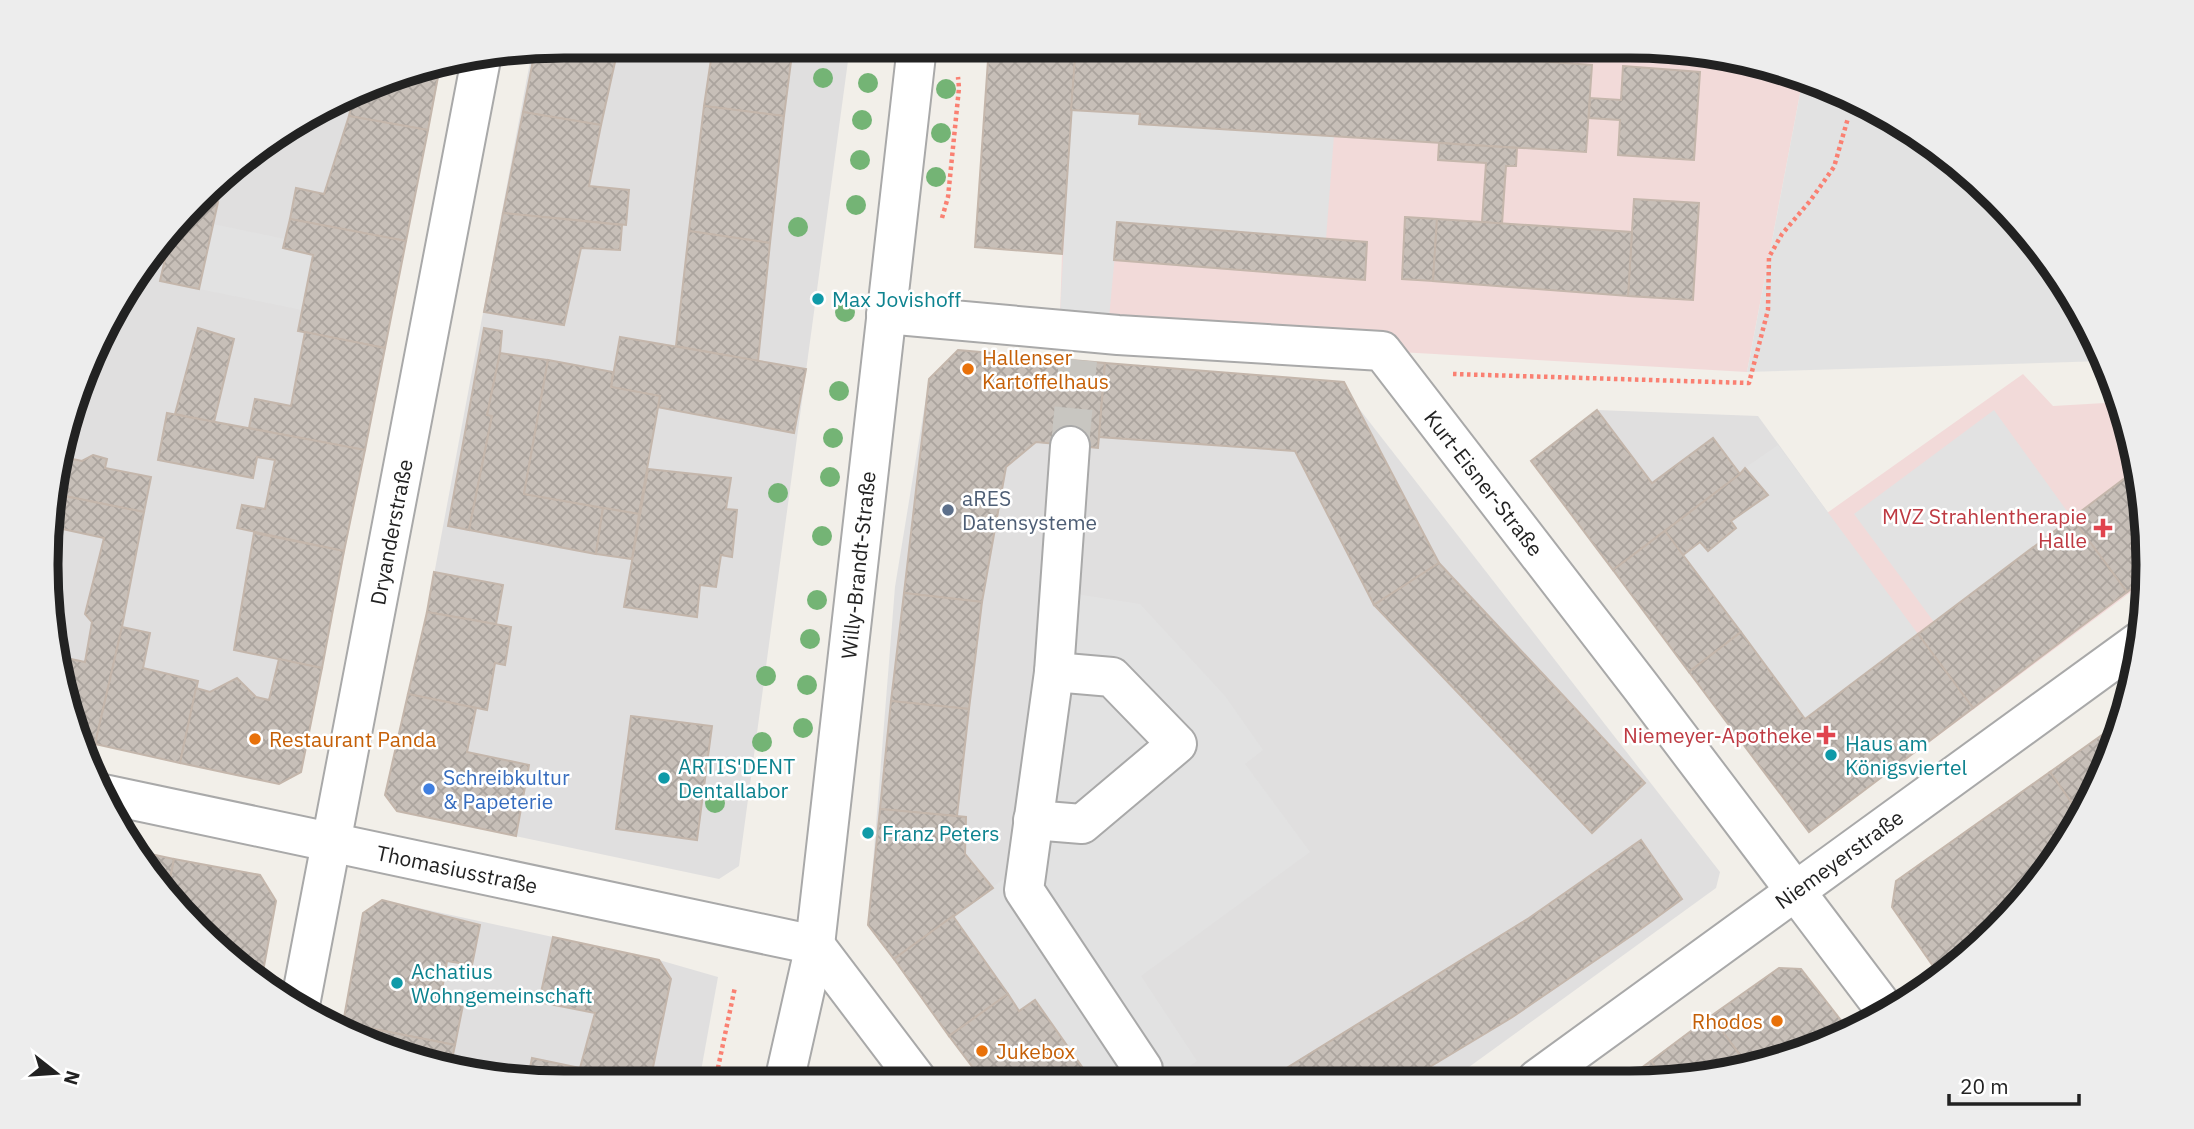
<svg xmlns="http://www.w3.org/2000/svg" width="2194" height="1129" font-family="'IBM Plex Sans',sans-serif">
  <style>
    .residential { fill: #e0dfdf }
    .commercial { fill: #f2dad9 }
    .parking { fill: #e2e2e2 }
    .building { fill: url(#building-cross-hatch); stroke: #c4b6ab; stroke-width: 2 }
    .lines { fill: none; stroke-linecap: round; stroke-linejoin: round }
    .minor-tunnel { stroke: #c8c6c1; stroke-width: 38; stroke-dasharray: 38 19; stroke-linecap: butt }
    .minor-casing { stroke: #a9a9a9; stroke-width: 42 }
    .path { stroke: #fa8072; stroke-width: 4.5; stroke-dasharray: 3.5 3.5; stroke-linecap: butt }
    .minor { stroke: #fff; stroke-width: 38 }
    .tree { fill: #74b475 }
    .culture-dot { fill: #0f9aa8; stroke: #fff; stroke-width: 2.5 }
    .food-dot { fill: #e8710a; stroke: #fff; stroke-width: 2.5 }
    .service-dot { fill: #5c6f8a; stroke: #fff; stroke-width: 2.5 }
    .health-dot { fill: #e0444e; stroke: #fff; stroke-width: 2.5 }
    .shop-dot { fill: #3f7fe0; stroke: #fff; stroke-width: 2.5 }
    .labels { text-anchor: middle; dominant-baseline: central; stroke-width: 5; stroke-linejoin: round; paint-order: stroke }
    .culture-label { font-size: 21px; fill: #0d838f; stroke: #fff; text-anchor: start }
    .food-label { font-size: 21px; fill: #c56008; stroke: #fff; text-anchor: start }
    .street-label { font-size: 21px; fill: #222; stroke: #fff }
    .service-label { font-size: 21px; fill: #4e5e75; stroke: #fff; text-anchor: start }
    .health-label { font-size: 21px; fill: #be3a42; stroke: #fff; text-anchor: end }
    .shop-label { font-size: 21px; fill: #366cbe; stroke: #fff; text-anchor: start }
    .rim { fill: none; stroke: #222; stroke-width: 9 }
  </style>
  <defs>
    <pattern id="building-cross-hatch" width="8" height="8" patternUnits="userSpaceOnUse" patternTransform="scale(1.75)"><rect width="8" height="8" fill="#c7bfb8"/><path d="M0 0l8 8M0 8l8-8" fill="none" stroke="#aba49e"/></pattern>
  </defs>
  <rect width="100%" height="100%" fill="#f2efe9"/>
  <g class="residential">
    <polygon points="565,46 850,46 739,866 719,879 397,811 385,795 427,612 532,51"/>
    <polygon points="441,66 301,772 279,784 83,741 50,632 56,463 85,366 133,276 248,153 397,73"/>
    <polygon points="958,350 1343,388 1720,872 1716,888 1451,1080 982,1081 868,925 895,587 929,379"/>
    <polygon points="1597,410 1758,416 1853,547 1689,672 1531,461"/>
    <polygon points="382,900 659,960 718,977 699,1082 531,1082 431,1066 341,1032 363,913"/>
  </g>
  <g class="commercial">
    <polygon points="989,46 1663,47 1763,63 1803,78 1747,372 1382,351 1060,315 1062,254 975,247"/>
    <polygon points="2023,374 2053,406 2122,402 2144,496 2147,580 1809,832 1689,672 1853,547 1827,513"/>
  </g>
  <g class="parking">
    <polygon points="1803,78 1859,99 1945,153 2019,222 2079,305 2104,361 1747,372"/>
    <polygon points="1071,110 1140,114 1139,124 1334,135 1326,239 1118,222 1109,318 1060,315"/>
    <polygon points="213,224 285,239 284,248 313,255 302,310 199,289"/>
    <polygon points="1994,410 2072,518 1934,622 1854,514"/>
    <polygon points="1778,445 1918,634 1805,719 1683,555 1700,542 1708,550 1736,529 1731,521 1767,495 1745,468"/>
    <polygon points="1076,594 1140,604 1225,696 1263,750 1245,764 1310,852 1141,976 1197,1061 1169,1081 1092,1081 1035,1000 1019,1011 953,916 1041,852"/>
  </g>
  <g class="building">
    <polygon points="564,46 661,46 660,59 617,53 601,125 523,112 535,50"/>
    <polygon points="713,46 793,46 784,116 704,106"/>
    <polygon points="989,46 1076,46 1062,254 975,247"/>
    <polygon points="1076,46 1338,46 1448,55 1450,46 1497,50 1496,58 1592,65 1586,152 1139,124 1140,114 1071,110"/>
    <polygon points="440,66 428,130 349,116 353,97 397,73"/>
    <polygon points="1623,66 1700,72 1694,160 1618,155 1620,120 1589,118 1590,98 1621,100"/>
    <polygon points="704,106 784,116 770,243 689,231"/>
    <polygon points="523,112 601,125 589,186 629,190 626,225 503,213"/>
    <polygon points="349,116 428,130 406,241 290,219 296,188 324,194"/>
    <polygon points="1439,143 1517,148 1516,166 1506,166 1502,224 1482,222 1486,163 1438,160"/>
    <polygon points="1634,199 1699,203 1693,300 1628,296"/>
    <polygon points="205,200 218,202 199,289 160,281 170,237"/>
    <polygon points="503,213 622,225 620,250 581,248 564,325 484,312"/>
    <polygon points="1405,217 1437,219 1433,281 1402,279"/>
    <polygon points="290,219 406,241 385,348 298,331 313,255 283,248"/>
    <polygon points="1437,219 1632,232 1628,296 1433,281"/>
    <polygon points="1117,222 1367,242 1365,280 1114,260"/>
    <polygon points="689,231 770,243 758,361 676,346"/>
    <polygon points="198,328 234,339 214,422 175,414"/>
    <polygon points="484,328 502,331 500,353 487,415 492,416 469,530 448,526"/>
    <polygon points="305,332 385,348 365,450 249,428 255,399 291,406"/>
    <polygon points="620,337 806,369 794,433 657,407 660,396 611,387"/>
    <polygon points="958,350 1105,363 1098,448 1036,442 1006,467 982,602 904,593 929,379"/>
    <polygon points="500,353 548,360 524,494 603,508 596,554 469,530 492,416 487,415"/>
    <polygon points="548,360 613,372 611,387 660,396 639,514 524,494"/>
    <polygon points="1105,363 1344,382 1439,563 1374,605 1295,451 1099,437"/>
    <polygon points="1597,410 1652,483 1713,438 1740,474 1613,570 1531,461"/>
    <polygon points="167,413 365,450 344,551 237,528 242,505 265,509 275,460 257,457 253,478 158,460"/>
    <polygon points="93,455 107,459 105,468 151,477 144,512 55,494 58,456 82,461"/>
    <polygon points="1745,468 1768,495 1731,521 1736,528 1708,551 1700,542 1683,555 1665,531 1740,474"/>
    <polygon points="648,469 731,478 726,509 737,510 732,557 721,555 716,587 700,585 697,617 624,607"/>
    <polygon points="2137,469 2144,496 2147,577 2127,592 2072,518"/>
    <polygon points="59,495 144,512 122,627 95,744 83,741 57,656 85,662 92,622 85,614 104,538 53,527"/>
    <polygon points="603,508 639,514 632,559 596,554"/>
    <polygon points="2072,518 2127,592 1973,708 1918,634"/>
    <polygon points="1665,531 1741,632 1689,672 1613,570"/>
    <polygon points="254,533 344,551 322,668 234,650"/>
    <polygon points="1439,563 1645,783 1592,833 1374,605"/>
    <polygon points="434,572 503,585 496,624 427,612"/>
    <polygon points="904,593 982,602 969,709 891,701"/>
    <polygon points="427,612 511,627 505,665 495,663 487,710 408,694"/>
    <polygon points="122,627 150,633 143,668 198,681 180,763 95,744"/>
    <polygon points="1741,632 1805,719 1918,634 1973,708 1809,832 1689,672"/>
    <polygon points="279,659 322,668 301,772 279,784 180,763 196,688 210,692 237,678 256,697 269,700"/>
    <polygon points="408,694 476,708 467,752 529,765 516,836 397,811 385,795"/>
    <polygon points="891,701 969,709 957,816 880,809"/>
    <polygon points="631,716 712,726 697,840 616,829"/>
    <polygon points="2123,720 2095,794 2081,816 2050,772"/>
    <polygon points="2050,772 2081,816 2041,881 2025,897 2006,911 2006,916 1942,979 1892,907 1896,881"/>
    <polygon points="880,809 966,817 965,854 993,888 894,959 868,925"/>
    <polygon points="1641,840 1682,899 1634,934 1511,1018 1408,1080 1282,1080 1277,1074 1529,918"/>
    <polygon points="141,852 174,859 168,890"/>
    <polygon points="174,859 260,875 276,901 262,977 198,932 168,890"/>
    <polygon points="382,900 480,925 472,965 447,961 440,1001 463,1005 455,1045 343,1023 363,913"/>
    <polygon points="953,916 1008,994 949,1036 894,959"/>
    <polygon points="553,937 659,960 671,979 650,1082 580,1068 595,1013 539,1002"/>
    <polygon points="1779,968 1801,969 1850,1032 1828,1044 1748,1066 1711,1016"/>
    <polygon points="1008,994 1019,1011 1035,1000 1092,1081 983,1081 949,1036"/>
    <polygon points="1711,1016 1748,1066 1698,1079 1664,1079 1651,1061"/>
    <polygon points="343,1023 455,1045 450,1069 431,1066 341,1032"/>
    <polygon points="532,1058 580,1068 648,1082 527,1082"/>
    <polygon points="1651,1061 1664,1079 1626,1079"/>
    <polygon points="849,1069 858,1081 834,1082 836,1073"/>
  </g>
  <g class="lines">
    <polyline class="minor-tunnel" points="1070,446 1078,360"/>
    <g class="minor-casing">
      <g id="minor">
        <polyline points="886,314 1118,335 1382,351 1641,687 1886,1011"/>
        <polyline points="1070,446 1054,672 1024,890 1143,1069 1136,1081"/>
        <polyline points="99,793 815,945"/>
        <polyline points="1033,820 1082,824 1177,744 1112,677 1054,672"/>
        <polyline points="815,945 918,1081"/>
        <polyline points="300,1005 481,59"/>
        <polyline points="1537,1079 2141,640"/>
        <polyline points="784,1082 815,945 917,46"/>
      </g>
    </g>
    <g class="path">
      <polyline points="942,218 948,197 959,88 958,77"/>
      <polyline points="1453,374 1749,383 1768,310 1769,257 1782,234 1810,201 1834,167 1848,118"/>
      <polyline points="2006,911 2010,912"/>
      <polyline points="715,1082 735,987"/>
    </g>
    <use href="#minor" class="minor"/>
  </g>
  <g class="tree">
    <circle cx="823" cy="78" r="10"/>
    <circle cx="868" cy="83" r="10"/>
    <circle cx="946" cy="89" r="10"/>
    <circle cx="862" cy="120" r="10"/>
    <circle cx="941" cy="133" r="10"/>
    <circle cx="860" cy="160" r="10"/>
    <circle cx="936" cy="177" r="10"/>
    <circle cx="856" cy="205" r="10"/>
    <circle cx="798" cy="227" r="10"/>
    <circle cx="845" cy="312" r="10"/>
    <circle cx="839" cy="391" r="10"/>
    <circle cx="833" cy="438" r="10"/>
    <circle cx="830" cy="477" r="10"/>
    <circle cx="778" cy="493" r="10"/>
    <circle cx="822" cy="536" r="10"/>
    <circle cx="817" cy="600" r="10"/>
    <circle cx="810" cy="639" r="10"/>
    <circle cx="766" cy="676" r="10"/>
    <circle cx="807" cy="685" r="10"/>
    <circle cx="803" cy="728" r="10"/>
    <circle cx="762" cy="742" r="10"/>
    <circle cx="715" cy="803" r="10"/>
  </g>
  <g class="culture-dot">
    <circle cx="818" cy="299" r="7"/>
    <circle cx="1831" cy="755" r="7"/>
    <circle cx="664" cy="778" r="7"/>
    <circle cx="868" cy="833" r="7"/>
    <circle cx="397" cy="983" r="7"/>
  </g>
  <g class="food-dot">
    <circle cx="968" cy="369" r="7"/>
    <circle cx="255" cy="739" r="7"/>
    <circle cx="1777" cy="1021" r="7"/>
    <circle cx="982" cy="1051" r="7"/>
  </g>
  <circle class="service-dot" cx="948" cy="510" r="7"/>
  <g class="health-dot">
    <path d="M2099.5 517.5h7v7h7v7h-7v7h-7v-7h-7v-7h7z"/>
    <path d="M1822.5 724.5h7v7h7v7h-7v7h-7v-7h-7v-7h7z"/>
  </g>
  <circle class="shop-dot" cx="429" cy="789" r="7"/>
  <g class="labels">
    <g class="culture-label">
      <text x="832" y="299">Max Jovishoff</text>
      <text x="1845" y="743">Haus am<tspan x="1845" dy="24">Königsviertel</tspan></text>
      <text x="678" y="766">ARTIS'DENT<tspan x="678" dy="24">Dentallabor</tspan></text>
      <text x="882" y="833">Franz Peters</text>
      <text x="411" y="971">Achatius<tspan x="411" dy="24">Wohngemeinschaft</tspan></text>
    </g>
    <g class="food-label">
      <text x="982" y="357">Hallenser<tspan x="982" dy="24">Kartoffelhaus</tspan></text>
      <text x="269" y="739">Restaurant Panda</text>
      <text x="1763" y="1021" text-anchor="end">Rhodos</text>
      <text x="996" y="1051">Jukebox</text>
    </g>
    <g class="street-label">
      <text transform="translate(1484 483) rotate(52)">Kurt-Eisner-Straße</text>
      <text transform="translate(391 532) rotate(-79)">Dryanderstraße</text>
      <text transform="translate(858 565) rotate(-84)">Willy-Brandt-Straße</text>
      <text transform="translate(1839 859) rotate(-36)">Niemeyerstraße</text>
      <text transform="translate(457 869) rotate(12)">Thomasiusstraße</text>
    </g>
    <g class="service-label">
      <text x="962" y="498">aRES<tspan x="962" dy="24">Datensysteme</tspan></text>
    </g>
    <g class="health-label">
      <text x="2087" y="516">MVZ Strahlentherapie<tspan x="2087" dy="24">Halle</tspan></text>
      <text x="1812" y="735">Niemeyer-Apotheke</text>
    </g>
    <g class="shop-label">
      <text x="443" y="777">Schreibkultur<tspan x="443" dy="24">&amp; Papeterie</tspan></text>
    </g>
  </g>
  <path d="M0 0H2194V1129H0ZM564 58H1630A506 506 0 0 1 2136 564V565A506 506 0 0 1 1630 1071H564A506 506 0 0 1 58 565V564A506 506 0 0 1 564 58Z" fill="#ededed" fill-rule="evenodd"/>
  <path class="rim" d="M564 58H1630A506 506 0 0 1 2136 564V565A506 506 0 0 1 1630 1071H564A506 506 0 0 1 58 565V564A506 506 0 0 1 564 58Z"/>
  <g transform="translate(56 1073) rotate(107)" stroke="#ffffff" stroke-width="5" paint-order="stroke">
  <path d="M0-5L12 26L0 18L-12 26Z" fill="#222222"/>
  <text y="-10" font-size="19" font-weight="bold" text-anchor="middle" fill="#222222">N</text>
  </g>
  <path d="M1949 1094v10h130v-10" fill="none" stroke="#222222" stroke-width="3.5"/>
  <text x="1960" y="1094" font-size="21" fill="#222222" stroke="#ffffff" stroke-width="5" paint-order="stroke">20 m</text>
</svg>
